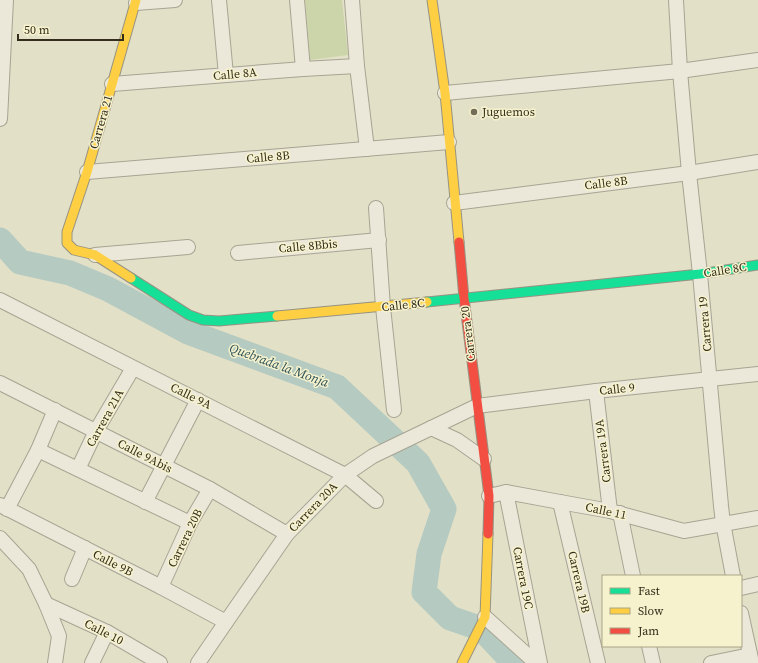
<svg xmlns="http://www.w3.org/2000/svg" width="758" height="663" font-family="'Source Serif 4',serif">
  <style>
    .green { fill: #ccd5aa }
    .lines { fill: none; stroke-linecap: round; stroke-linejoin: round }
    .river { stroke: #b5cac0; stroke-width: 25 }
    .street-casing { stroke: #a7a492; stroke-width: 16 }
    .fast-casing { stroke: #979382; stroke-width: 11 }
    .slow-casing { stroke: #979382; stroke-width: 11 }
    .jam-casing { stroke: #979382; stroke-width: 11 }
    .street { stroke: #ebe8da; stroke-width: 14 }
    .fast { stroke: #16e098; stroke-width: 9 }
    .slow { stroke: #ffcf43; stroke-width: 9 }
    .jam { stroke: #f24e42; stroke-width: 9 }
    .poi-dot { fill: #726c58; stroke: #f6f2cd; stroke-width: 1.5 }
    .labels { text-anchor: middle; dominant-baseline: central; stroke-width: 3; stroke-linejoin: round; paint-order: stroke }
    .street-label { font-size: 12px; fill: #352d1b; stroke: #f6f2cd }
    .poi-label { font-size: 12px; fill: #352d1b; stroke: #f6f2cd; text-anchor: start }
    .water-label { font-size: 13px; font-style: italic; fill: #2a5056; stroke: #f6f2cd }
  </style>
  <rect width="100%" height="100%" fill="#e3e0c8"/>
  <polygon class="green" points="305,0 342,0 348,55 310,60"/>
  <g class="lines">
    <polyline class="river" points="0,240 20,262 70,273 108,289 188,332 337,387 418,463 444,509 429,554 424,592 450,618 482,629 514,663"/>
    <g class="street-casing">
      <g id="street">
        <polyline points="219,0 226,75"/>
        <polyline points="297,0 303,69"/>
        <polyline points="352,0 357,66 367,149"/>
        <polyline points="676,0 680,71 689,173 700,274 721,506 723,523 733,576"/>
        <polyline points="136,3 175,0"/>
        <polyline points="112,84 303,69 357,66"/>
        <polyline points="445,93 680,71 758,60"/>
        <polyline points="0,119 6,0"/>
        <polyline points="87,172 449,142"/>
        <polyline points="454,203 689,173 758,162"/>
        <polyline points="376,208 383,307 394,410"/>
        <polyline points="238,253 379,240"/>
        <polyline points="95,255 188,247"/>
        <polyline points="0,300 345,475 376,501"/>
        <polyline points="0,383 210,489 287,534"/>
        <polyline points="596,391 610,511"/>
        <polyline points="431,428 457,440 484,459"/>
        <polyline points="38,450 190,523"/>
        <polyline points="78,469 96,431 133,368"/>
        <polyline points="506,492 540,663"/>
        <polyline points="489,496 506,492 560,502 610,511 684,531 758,518"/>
        <polyline points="145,502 198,400"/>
        <polyline points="560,502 598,663"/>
        <polyline points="0,505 161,587 226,622"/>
        <polyline points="7,509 38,450 55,410"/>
        <polyline points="620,513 633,576"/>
        <polyline points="0,538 29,569 46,604 59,636 55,663"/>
        <polyline points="72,579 85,548"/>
        <polyline points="161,587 190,523 210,489"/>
        <polyline points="741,588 758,584"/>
        <polyline points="46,604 107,632 160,663"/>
        <polyline points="741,613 752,663"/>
        <polyline points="485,617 536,663"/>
        <polyline points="649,646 653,663"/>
        <polyline points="92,663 107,632"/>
        <polyline points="198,663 226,622 287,534 345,475 373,456 477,406 596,391 758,374"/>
        <polyline points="711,663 750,655"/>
      </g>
    </g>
    <g class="fast-casing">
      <g id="fast">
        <polyline points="131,278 189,315 203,320 219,321 277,316"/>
        <polyline points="427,302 700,274 758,265"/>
      </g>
    </g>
    <g class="slow-casing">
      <g id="slow">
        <polyline points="432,0 445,93 459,242"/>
        <polyline points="131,278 95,255 74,250 67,243 67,232 87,172 136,0"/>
        <polyline points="277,316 427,302"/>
        <polyline points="462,663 485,617 488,534"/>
      </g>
    </g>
    <g class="jam-casing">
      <polyline id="jam" points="459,242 464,298 489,496 488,534"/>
    </g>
    <use href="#street" class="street"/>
    <use href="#fast" class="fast"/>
    <use href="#slow" class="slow"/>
    <use href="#jam" class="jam"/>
  </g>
  <circle class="poi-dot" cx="474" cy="112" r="4"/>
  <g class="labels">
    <g class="street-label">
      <text transform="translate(235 74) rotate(-5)">Calle 8A</text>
      <text transform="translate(101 122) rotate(-74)">Carrera 21</text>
      <text transform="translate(268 157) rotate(-5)">Calle 8B</text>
      <text transform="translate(606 183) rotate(-7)">Calle 8B</text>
      <text transform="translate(308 246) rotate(-5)">Calle 8Bbis</text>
      <text transform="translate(725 270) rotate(-9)">Calle 8C</text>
      <text transform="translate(403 305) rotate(-6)">Calle 8C</text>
      <text transform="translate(705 324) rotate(-95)">Carrera 19</text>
      <text transform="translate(468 334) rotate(-97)">Carrera 20</text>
      <text transform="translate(617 389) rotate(-6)">Calle 9</text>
      <text transform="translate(191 396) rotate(26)">Calle 9A</text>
      <text transform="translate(105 418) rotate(-61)">Carrera 21A</text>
      <text transform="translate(603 451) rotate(-97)">Carrera 19A</text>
      <text transform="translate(145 456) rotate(27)">Calle 9Abis</text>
      <text transform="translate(313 507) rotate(-46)">Carrera 20A</text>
      <text transform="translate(606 511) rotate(12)">Calle 11</text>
      <text transform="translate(185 538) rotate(-64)">Carrera 20B</text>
      <text transform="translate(113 563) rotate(27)">Calle 9B</text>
      <text transform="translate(523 578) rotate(79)">Carrera 19C</text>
      <text transform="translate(579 582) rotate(77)">Carrera 19B</text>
      <text transform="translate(104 632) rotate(27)">Calle 10</text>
    </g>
    <g class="poi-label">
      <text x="482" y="112">Juguemos</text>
    </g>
    <g class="water-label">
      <text transform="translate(279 365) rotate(20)">Quebrada la Monja</text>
    </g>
  </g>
  <rect x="602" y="575" width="140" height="72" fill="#f6f2cd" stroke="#a9a386"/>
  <rect x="610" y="588" width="20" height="6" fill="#16e098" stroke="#a9a386"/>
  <text x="638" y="595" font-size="12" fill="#352d1b">Fast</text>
  <rect x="610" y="608" width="20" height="6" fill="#ffcf43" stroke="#a9a386"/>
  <text x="638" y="615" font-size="12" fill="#352d1b">Slow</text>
  <rect x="610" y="628" width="20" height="6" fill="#f24e42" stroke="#a9a386"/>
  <text x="638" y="635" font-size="12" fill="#352d1b">Jam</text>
  <path d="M18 34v6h105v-6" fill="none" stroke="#352d1b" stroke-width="2"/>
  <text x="24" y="34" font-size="12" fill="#352d1b" stroke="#f6f2cd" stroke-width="3" paint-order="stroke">50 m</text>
</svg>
